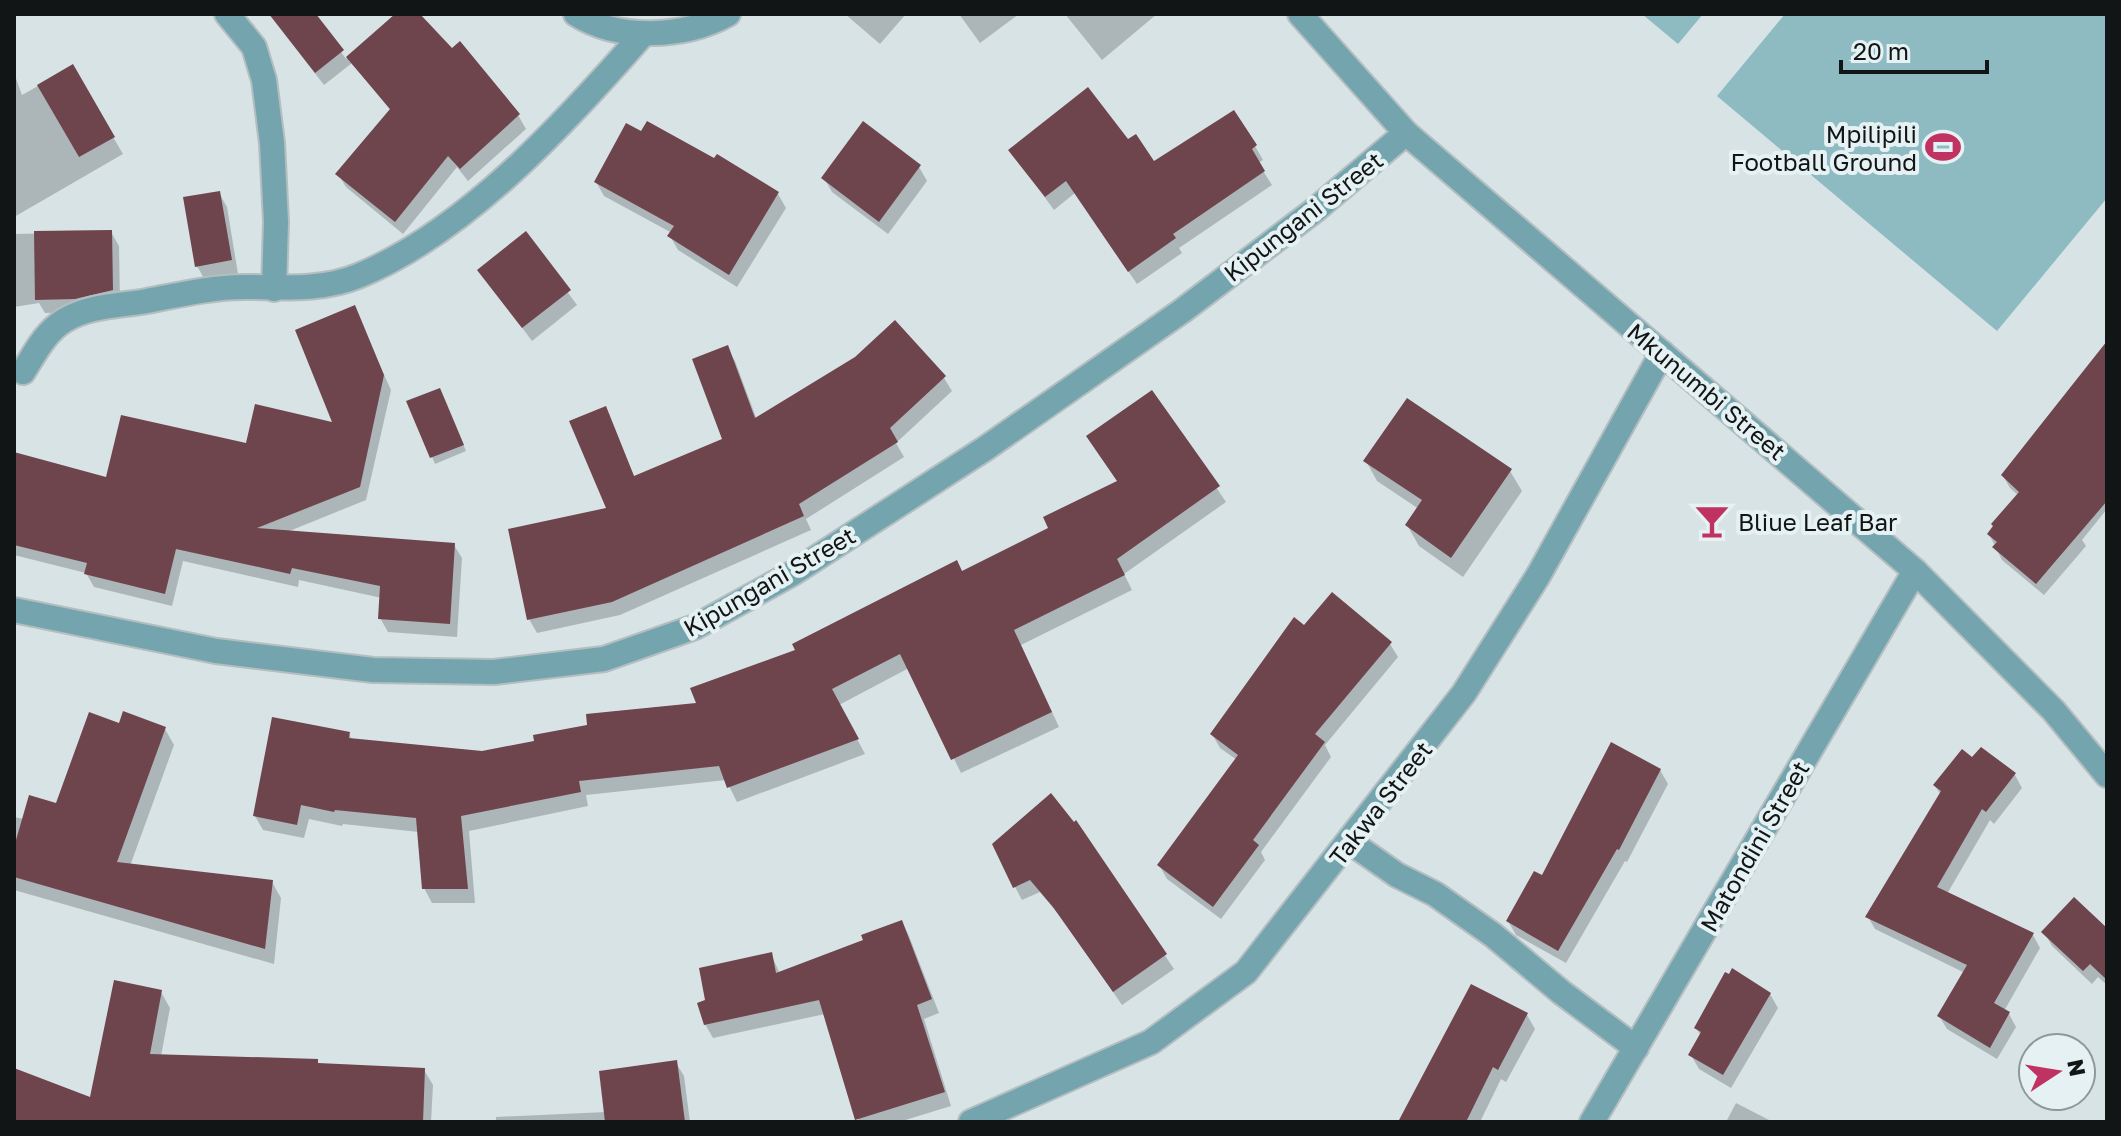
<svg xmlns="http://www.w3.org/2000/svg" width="2121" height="1136" font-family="'Golos Text',sans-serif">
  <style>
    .green { fill: #8ebac2 }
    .shadow { fill: #0003 }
    .building { fill: #6e444d }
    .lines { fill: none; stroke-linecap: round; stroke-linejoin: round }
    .minor-casing { stroke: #b4bec0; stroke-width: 28 }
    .minor { stroke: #74a5ae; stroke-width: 24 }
    .labels { text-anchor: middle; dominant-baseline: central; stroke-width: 8; stroke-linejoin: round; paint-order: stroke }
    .poi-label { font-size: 24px; fill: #111515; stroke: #e5f1f3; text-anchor: end }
    .street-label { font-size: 24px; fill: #111515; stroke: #e5f1f3 }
  </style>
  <rect width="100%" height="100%" fill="#d8e3e5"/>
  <g class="green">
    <polygon points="1642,14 1703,14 1678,44"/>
    <polygon points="1785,14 2107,14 2107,198 1997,331 1717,96"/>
  </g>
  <g class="shadow">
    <polygon points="269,14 314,14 346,59 392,19 417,14 518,115 526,129 468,181 457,167 403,234 346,187 338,174 391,111 352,63 324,85"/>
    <polygon points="845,14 906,14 880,44"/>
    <polygon points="959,14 1019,14 980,43"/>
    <polygon points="1065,14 1157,14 1102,60"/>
    <polygon points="72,67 123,154 14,217 14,73 22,95"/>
    <polygon points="1128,141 1154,164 1255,146 1263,160 1258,163 1272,185 1179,248 1182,253 1137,284 1075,193 1054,210 1010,150"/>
    <polygon points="919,167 927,181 888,234 832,192 824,178"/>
    <polygon points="596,182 778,194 786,208 737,287 678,250 670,236 672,233 604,196"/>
    <polygon points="219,193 227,207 238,274 205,280 197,266"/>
    <polygon points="111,232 119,246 120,304 83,312 45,313 39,303 14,307 14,234"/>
    <polygon points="525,234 577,305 532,341 479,270"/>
    <polygon points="354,308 391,390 366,500 287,532 454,545 462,558 457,637 388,632 380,618 382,598 299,580 298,587 183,561 172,606 94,587 86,573 14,555 14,455 107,479 336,424"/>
    <polygon points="2107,344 2107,509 2082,540 2086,546 2044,595 2002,560 1989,534 2018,495 2010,488 2003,476"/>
    <polygon points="727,348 735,361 757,420 944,378 952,391 896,443 904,457 806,519 811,530 620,615 537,633 529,619 609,510 605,409 635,478 725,440"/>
    <polygon points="1152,392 1226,502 1124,574 1132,590 1021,645 1059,727 961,773 909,668 839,705 865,754 737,802 726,780 586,795 588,806 469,831 475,903 432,903 424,888 419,832 343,824 342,826 309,819 304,838 263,830 255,816 349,734 352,740 482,753 698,705 798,651 1051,529 1119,482"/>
    <polygon points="443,396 466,451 435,464 409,402"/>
    <polygon points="1366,461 1510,471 1522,491 1463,577 1419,546 1407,525 1419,509 1377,481"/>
    <polygon points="1305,628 1390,644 1398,657 1325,745 1331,757 1261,852 1265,860 1221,919 1167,879 1159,865 1237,760 1220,748 1212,734"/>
    <polygon points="120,725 165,729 174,745 130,866 272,882 281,898 274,964 14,890 14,817 24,819 57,805"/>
    <polygon points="1973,760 2015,775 2022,788 1994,824 1990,820 1947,894 2033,935 2040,948 2004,1011 2009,1014 2016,1027 1997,1059 1947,1029 1939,1016 1965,973 1875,929 1868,917 1941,795 1935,786"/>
    <polygon points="1660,770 1668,784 1627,862 1625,861 1566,963 1516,935 1508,921 1543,878"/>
    <polygon points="1076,823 1174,969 1122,1005 1064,921 1040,892 1022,900 1015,887"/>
    <polygon points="902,922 909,936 939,1013 924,1019 951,1106 899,1122 859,1122 825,1014 713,1038 705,1024 771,954 780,974 866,941"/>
    <polygon points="2107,931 2107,985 2098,977 2092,984 2052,946 2044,932"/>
    <polygon points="1472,987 1527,1015 1535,1029 1506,1082 1501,1079 1480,1122 1399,1122"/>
    <polygon points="161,992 170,1008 161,1056 424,1070 433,1085 431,1122 14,1122 14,1070 92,1099"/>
    <polygon points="1770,994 1778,1008 1731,1088 1699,1069 1691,1055 1701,1036 1696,1028"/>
    <polygon points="676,1063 684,1076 690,1122 496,1122 496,1117 606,1112"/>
    <polygon points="1736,1103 1773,1122 1726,1122"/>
  </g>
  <g class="building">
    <polygon points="269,14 316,14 344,50 315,73"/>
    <polygon points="395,14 420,14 452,48 460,41 520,114 460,169 448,156 395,222 335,174 390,109 346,57"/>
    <polygon points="73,64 115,137 79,157 37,85"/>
    <polygon points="1088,87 1128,139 1136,134 1154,161 1234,110 1257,145 1252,149 1265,171 1173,234 1176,238 1128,272 1066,181 1045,197 1008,150"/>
    <polygon points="647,121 714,158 717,154 779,192 729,275 667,236 674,226 594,182 626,123 641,131"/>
    <polygon points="863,121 921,165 879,222 821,178"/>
    <polygon points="220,191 232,260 195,267 183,197"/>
    <polygon points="112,230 113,290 75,299 35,300 34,231"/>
    <polygon points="526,231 571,290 522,328 477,270"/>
    <polygon points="355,305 384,375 360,487 257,528 455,543 450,624 378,619 380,586 292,568 290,574 176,549 165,594 84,574 87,563 14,545 14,452 106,477 121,415 246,443 255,404 332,422 295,330"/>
    <polygon points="895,320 946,376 890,428 898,442 799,504 804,516 612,602 527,620 508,529 606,508 569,421 606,406 634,476 722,439 692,359 728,345 755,418 855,357"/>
    <polygon points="2107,341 2107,501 2036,584 1992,547 1997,542 1987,534 1993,526 1991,524 2019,492 2001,475"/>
    <polygon points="440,388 464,445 430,458 406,401"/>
    <polygon points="1152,390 1220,486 1117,559 1125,575 1014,630 1052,712 951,760 900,654 832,689 859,739 727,788 719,766 579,781 581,792 461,816 468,889 422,889 416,818 335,810 334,812 301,805 297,825 253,816 272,717 350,732 349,738 482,751 534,741 533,735 587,725 586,714 696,703 690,688 795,650 792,644 957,560 962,571 1048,528 1043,517 1117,481 1086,436"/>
    <polygon points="1407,398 1512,469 1451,558 1405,525 1422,500 1363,461"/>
    <polygon points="1332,592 1392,642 1315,734 1325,742 1253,840 1259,845 1213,907 1157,865 1238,755 1210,734 1294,617 1304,625"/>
    <polygon points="123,711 166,727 117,862 273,880 265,949 14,877 14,847 29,795 56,803 89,712 119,723"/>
    <polygon points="1611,742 1661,769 1619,850 1617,849 1558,951 1506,921 1534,871 1542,875"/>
    <polygon points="1981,747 2016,773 1986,812 1982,809 1937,887 2034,933 1994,1003 2010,1012 1990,1048 1937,1016 1967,965 1865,917 1941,791 1933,785 1962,749 1972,757"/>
    <polygon points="1051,793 1074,822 1076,820 1167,954 1113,992 1053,907 1030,880 1013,888 992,844"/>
    <polygon points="2074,897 2107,928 2107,980 2090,964 2083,971 2041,932"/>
    <polygon points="902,920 932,999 917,1005 945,1092 855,1120 819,1000 704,1025 697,1003 705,1000 699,968 772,952 776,973 863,940 861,935"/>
    <polygon points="1732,968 1771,993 1723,1075 1688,1055 1701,1032 1694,1028 1725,972 1729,974"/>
    <polygon points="114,980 162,990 150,1054 318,1059 318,1063 425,1068 423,1122 14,1122 14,1068 90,1097"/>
    <polygon points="1471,984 1528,1013 1498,1070 1493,1067 1466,1122 1398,1122"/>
    <polygon points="677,1060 685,1122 605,1122 599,1071"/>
  </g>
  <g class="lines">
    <g class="minor-casing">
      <g id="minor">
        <polyline points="227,14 254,47 264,80 272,143 276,222 274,289"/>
        <path d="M576,14C618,41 685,38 728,14"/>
        <polyline points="1300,14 1406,133 1915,571 2054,711 2107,775"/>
        <path d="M23,372C35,353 45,332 65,320C91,305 119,306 147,301C178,295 212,287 244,287C281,287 322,291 358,276C466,232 567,121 643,34"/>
        <polyline points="14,610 216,651 373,670 494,672 604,659 695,627 793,573 986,448 1182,311 1315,210 1406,133"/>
        <polyline points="1350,842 1397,875 1435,894 1493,935 1561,992 1636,1048"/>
        <polyline points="971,1122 1151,1042 1246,972 1464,693 1538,576 1662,353"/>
        <polyline points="1592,1122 1915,571"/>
      </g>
    </g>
    <use href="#minor" class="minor"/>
  </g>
  <defs>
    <g id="stadium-bare" transform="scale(2.76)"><path d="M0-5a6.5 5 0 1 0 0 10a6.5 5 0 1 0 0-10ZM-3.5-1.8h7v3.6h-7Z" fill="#c03261" stroke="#e5f1f3" stroke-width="2.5" paint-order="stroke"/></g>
    <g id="bar-bare" transform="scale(2.76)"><path d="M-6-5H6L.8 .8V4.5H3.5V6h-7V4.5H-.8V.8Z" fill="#c03261" stroke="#e5f1f3" stroke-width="2.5" paint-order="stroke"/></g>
  </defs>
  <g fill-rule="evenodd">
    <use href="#stadium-bare" x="1943" y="147"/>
    <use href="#bar-bare" x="1712" y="521"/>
  </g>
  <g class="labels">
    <g class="poi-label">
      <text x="1917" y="133">Mpilipili<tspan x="1917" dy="28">Football Ground</tspan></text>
      <text x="1738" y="521" text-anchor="start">Bliue Leaf Bar</text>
    </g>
    <g class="street-label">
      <text transform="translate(1303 216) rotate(-38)">Kipungani Street</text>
      <text transform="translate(1707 391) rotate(40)">Mkunumbi Street</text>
      <text transform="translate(769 581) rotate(-30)">Kipungani Street</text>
      <text transform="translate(1380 803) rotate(-52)">Takwa Street</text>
      <text transform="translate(1754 846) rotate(-60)">Matondini Street</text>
    </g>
  </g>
  <rect width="2121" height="1136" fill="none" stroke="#111515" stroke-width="32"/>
  <g transform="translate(2057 1072) rotate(78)"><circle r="38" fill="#e5f1f3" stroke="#90999a" stroke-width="2"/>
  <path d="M0-6L14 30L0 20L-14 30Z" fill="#c03261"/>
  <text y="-12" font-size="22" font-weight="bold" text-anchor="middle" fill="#111515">N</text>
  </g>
  <path d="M1841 60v12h146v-12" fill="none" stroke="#111515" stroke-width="4"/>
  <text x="1853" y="60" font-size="24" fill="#111515" stroke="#e5f1f3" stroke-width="6" paint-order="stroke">20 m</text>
</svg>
